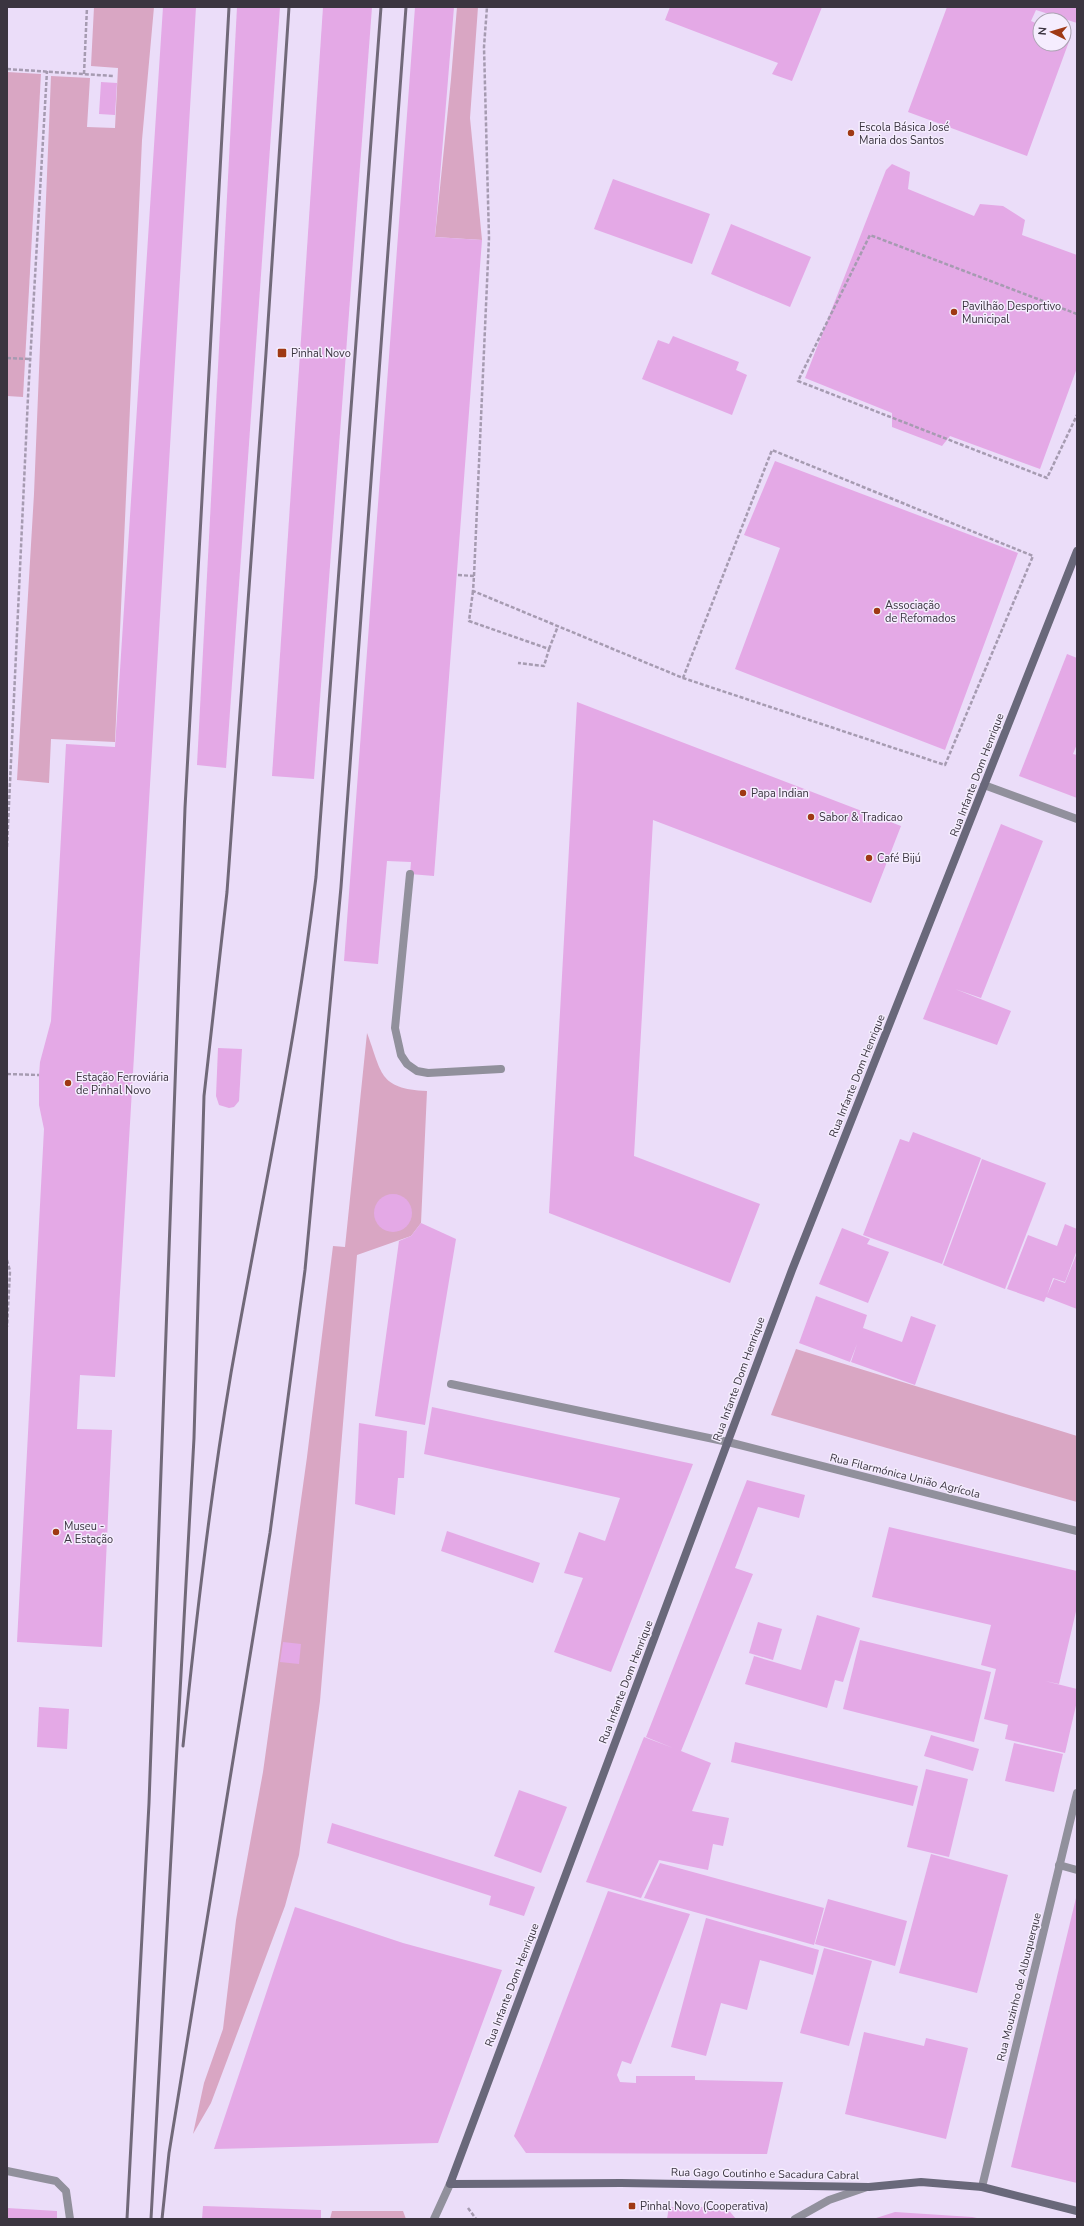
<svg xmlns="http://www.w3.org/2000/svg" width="1084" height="2226" font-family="'Nunito Sans',sans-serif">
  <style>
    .green { fill: #d9a6c3 }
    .building { fill: #e4a9e6 }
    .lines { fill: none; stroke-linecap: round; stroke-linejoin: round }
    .path { stroke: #a69bb1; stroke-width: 2.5; stroke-dasharray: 4 2; stroke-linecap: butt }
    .lane { stroke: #91909c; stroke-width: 8 }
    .street { stroke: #91909c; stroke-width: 8 }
    .secondary { stroke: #69687a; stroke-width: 8 }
    .rail { stroke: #716979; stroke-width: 3 }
    .poi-dot { fill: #9f3914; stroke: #f5edfe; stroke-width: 1.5 }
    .labels { text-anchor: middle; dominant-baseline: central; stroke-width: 3; stroke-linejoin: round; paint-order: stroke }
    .poi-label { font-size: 11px; fill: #3b3540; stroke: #f5edfe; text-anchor: start }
    .street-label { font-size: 11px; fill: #3b3540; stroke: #f5edfe }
  </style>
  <rect width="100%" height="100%" fill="#ebddf9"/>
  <g class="green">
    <polygon points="94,7 154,7 142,140 115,742 51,739 49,783 17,780 34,494 51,76 90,78 87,127 115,128 118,68 91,66"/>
    <polygon points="457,7 478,7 470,118 482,240 435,237 451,79"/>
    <polygon points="7,72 41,74 23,397 7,396"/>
    <path d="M367,1033C382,1072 378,1089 427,1091L421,1223L411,1236L357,1255L320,1701L299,1855L285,1906L211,2103L193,2134L204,2083L223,2029L236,1920L263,1772L307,1457L333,1246L345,1247Z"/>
    <polygon points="796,1349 1077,1436 1077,1502 771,1415"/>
    <polygon points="332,2211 403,2211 406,2219 330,2219"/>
  </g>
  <g class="building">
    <polygon points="163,7 196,7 115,1377 80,1375 77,1429 112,1430 102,1647 17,1642 44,1129 39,1105 39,1075 40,1062 51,1021 66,744 115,747"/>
    <polygon points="237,7 280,7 226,768 197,765"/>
    <polygon points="323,7 372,7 314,779 272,776"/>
    <polygon points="415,7 454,7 435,237 482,240 434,876 410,874 411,862 387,861 378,964 344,961"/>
    <polygon points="670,7 822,7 792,81 772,74 778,63 665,20"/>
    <polygon points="947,7 1077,7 1077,23 1036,10 1031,21 1040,25 1040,44 1064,44 1064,33 1071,36 1027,156 908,112"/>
    <polygon points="101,82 117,83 115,115 99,114"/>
    <polygon points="892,164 910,172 908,189 974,216 980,204 1003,206 1025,220 1022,235 1077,255 1077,368 1040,469 950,436 942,446 892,427 892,413 805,378 886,170"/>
    <polygon points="613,179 710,214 692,264 594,229"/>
    <polygon points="731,224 811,257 790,307 711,274"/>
    <polygon points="673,336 739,362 736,370 747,375 732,415 642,379 658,340 669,344"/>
    <polygon points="775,461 1018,553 945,750 735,669 780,548 744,535"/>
    <polygon points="1067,654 1077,658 1077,744 1073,754 1077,755 1077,798 1019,776"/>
    <polygon points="577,702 901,826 871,903 653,820 634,1156 760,1204 730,1283 549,1213"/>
    <polygon points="1001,824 1043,841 981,998 955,989 1011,1011 997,1045 923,1019"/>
    <polygon points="218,1048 242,1049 239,1101 234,1107 229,1108 219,1105 216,1096"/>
    <polygon points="913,1132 981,1158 942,1264 863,1235 900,1139 909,1142"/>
    <polygon points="982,1159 1046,1183 1005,1289 943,1265"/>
    <circle cx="393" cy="1213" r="19"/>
    <polygon points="421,1223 456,1239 425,1425 375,1416 399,1241 411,1236"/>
    <polygon points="1065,1224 1077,1229 1077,1250 1065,1282 1053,1278 1047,1295 1054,1279 1065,1283 1077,1253 1077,1309 1046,1297 1044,1302 1007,1289 1028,1235 1057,1246"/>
    <polygon points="842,1228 870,1239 867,1244 889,1252 868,1303 819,1284"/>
    <polygon points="816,1296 867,1315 863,1328 902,1342 911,1316 936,1325 915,1385 851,1362 857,1344 850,1362 799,1343"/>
    <polygon points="432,1407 693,1464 611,1672 554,1652 583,1578 564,1573 579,1532 605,1541 620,1498 424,1454"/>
    <polygon points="359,1423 407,1431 404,1478 398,1478 395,1515 355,1504"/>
    <polygon points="747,1480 805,1495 799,1518 758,1507 735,1568 753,1574 681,1751 711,1763 692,1811 729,1818 723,1846 713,1844 708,1870 659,1860 641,1898 586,1882 644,1737 673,1748 646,1737"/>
    <polygon points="889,1527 1077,1571 1077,1607 1059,1684 1045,1681 1077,1689 1077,1701 1065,1753 1005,1739 1008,1725 984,1719 996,1669 981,1665 991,1625 872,1597"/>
    <polygon points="447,1531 540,1563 533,1583 441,1551"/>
    <polygon points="817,1615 860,1628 843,1682 835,1680 827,1708 745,1684 754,1656 801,1670"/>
    <polygon points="758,1622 782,1629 773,1660 749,1653"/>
    <polygon points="860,1640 991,1672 974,1742 843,1709"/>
    <polygon points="283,1642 301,1644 299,1664 280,1662"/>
    <polygon points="39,1707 69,1709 67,1749 37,1747"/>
    <polygon points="931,1735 979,1749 973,1771 924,1756"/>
    <polygon points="735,1742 918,1786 913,1806 731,1762"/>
    <polygon points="1014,1743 1063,1754 1054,1792 1005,1781"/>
    <polygon points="926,1769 968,1779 949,1857 907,1847"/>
    <polygon points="519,1790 567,1807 541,1873 494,1856"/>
    <polygon points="332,1823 535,1887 524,1916 489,1905 491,1896 327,1843"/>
    <polygon points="931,1854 1008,1875 977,1993 899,1973"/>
    <polygon points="660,1863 824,1908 814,1945 644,1898"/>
    <polygon points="608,1891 690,1914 631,2064 622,2061 617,2075 620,2082 636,2083 636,2076 695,2076 695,2080 783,2082 767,2154 526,2153 514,2136"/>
    <polygon points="1076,1898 1077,1898 1077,2183 1011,2167"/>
    <polygon points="828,1899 907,1921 895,1966 815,1944"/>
    <polygon points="295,1907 403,1943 502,1970 438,2143 214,2149"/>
    <polygon points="706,1918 819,1950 813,1975 760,1960 747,2010 721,2003 706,2056 671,2047"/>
    <polygon points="824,1948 872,1961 849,2046 800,2033"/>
    <polygon points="864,2032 924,2046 926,2038 968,2048 946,2139 845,2114"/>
    <polygon points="203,2206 321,2210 321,2219 202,2219"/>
    <polygon points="669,2207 726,2207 736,2219 667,2219"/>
    <polygon points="7,2208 57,2211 57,2219 7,2219"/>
    <polygon points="895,2212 972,2217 977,2218 873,2219"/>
  </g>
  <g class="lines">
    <g class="path">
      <polyline points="7,69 113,76"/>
      <polyline points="84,74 87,7"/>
      <polyline points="1077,314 870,235 798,381 1047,478 1077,415"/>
      <polyline points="7,358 30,359"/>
      <polyline points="458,575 474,576 473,591 683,678 945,765 1033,556 772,450 683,678"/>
      <polyline points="474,576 489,238 484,47 487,7"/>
      <polyline points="473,591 469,621 549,649 544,666 518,663"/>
      <polyline points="549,649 558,626"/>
      <polyline points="7,847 28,397 47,71"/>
      <polyline points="7,1074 39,1075"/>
      <polyline points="7,1260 10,1271 7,1327"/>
      <polyline points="468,2208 476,2219"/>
    </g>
    <polyline class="lane" points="410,874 395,1028 401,1055 407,1064 417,1071 428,1073 501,1069"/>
    <g class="street">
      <polyline points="984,785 1077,819"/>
      <polyline points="451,1384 728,1442 1077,1531"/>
      <polyline points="1059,1865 1077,1870"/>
      <polyline points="7,2171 56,2181 66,2191 70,2219"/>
      <polyline points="982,2187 1077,1793"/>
      <polyline points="434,2219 450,2184"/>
      <polyline points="795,2219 829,2200 867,2187"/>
    </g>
    <polyline class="secondary" points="1077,551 792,1270 450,2184 621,2183 869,2187 921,2182 982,2187 1077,2211"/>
    <g class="rail">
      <path d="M183,1746C196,1621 210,1497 231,1373C260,1208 296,1044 316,877L381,7"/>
      <polyline points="127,2219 149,1803 185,808 229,7"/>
      <polyline points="151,2219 194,1438 204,1096 227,892 266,353 289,7"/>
      <polyline points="162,2219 169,2153 270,1533 305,1270 341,887 406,7"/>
    </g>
  </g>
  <g class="poi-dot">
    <circle cx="851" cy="133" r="4"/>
    <circle cx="954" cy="312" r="4"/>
    <rect x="277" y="348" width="10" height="10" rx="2"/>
    <circle cx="877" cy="611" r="4"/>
    <circle cx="743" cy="793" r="4"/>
    <circle cx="811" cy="817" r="4"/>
    <circle cx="869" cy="858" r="4"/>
    <circle cx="68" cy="1083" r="4"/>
    <circle cx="56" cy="1532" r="4"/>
    <rect x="628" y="2202" width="8" height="8" rx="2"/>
  </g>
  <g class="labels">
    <g class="poi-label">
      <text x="859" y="127">Escola Básica José<tspan x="859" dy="13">Maria dos Santos</tspan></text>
      <text x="962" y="306">Pavilhão Desportivo<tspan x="962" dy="13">Municipal</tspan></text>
      <text x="291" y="353">Pinhal Novo</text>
      <text x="885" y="605">Associação<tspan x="885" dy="13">de Refomados</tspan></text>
      <text x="751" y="793">Papa Indian</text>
      <text x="819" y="817">Sabor &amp; Tradicao</text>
      <text x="877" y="858">Café Bijú</text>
      <text x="76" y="1077">Estação Ferroviária<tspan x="76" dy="13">de Pinhal Novo</tspan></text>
      <text x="64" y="1526">Museu -<tspan x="64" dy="13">A Estação</tspan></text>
      <text x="640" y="2206">Pinhal Novo (Cooperativa)</text>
    </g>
    <g class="street-label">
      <text transform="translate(977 775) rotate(-69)">Rua Infante Dom Henrique</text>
      <text transform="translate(857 1076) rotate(-68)">Rua Infante Dom Henrique</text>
      <text transform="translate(739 1379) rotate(-70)">Rua Infante Dom Henrique</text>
      <text transform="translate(905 1476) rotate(14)">Rua Filarmónica União Agrícola</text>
      <text transform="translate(626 1682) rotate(-69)">Rua Infante Dom Henrique</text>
      <text transform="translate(512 1985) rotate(-69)">Rua Infante Dom Henrique</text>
      <text transform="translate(1019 1987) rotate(-76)">Rua Mouzinho de Albuquerque</text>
      <text transform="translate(765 2174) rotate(1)">Rua Gago Coutinho e Sacadura Cabral</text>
    </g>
  </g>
  <rect width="1084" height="2226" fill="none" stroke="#3b3540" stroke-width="16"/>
  <g transform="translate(1052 32) rotate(275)"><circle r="19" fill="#f5edfe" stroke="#aba3b2"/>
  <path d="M0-3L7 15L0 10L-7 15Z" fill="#9f3914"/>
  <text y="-6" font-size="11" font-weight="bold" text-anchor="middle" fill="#3b3540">N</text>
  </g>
</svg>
